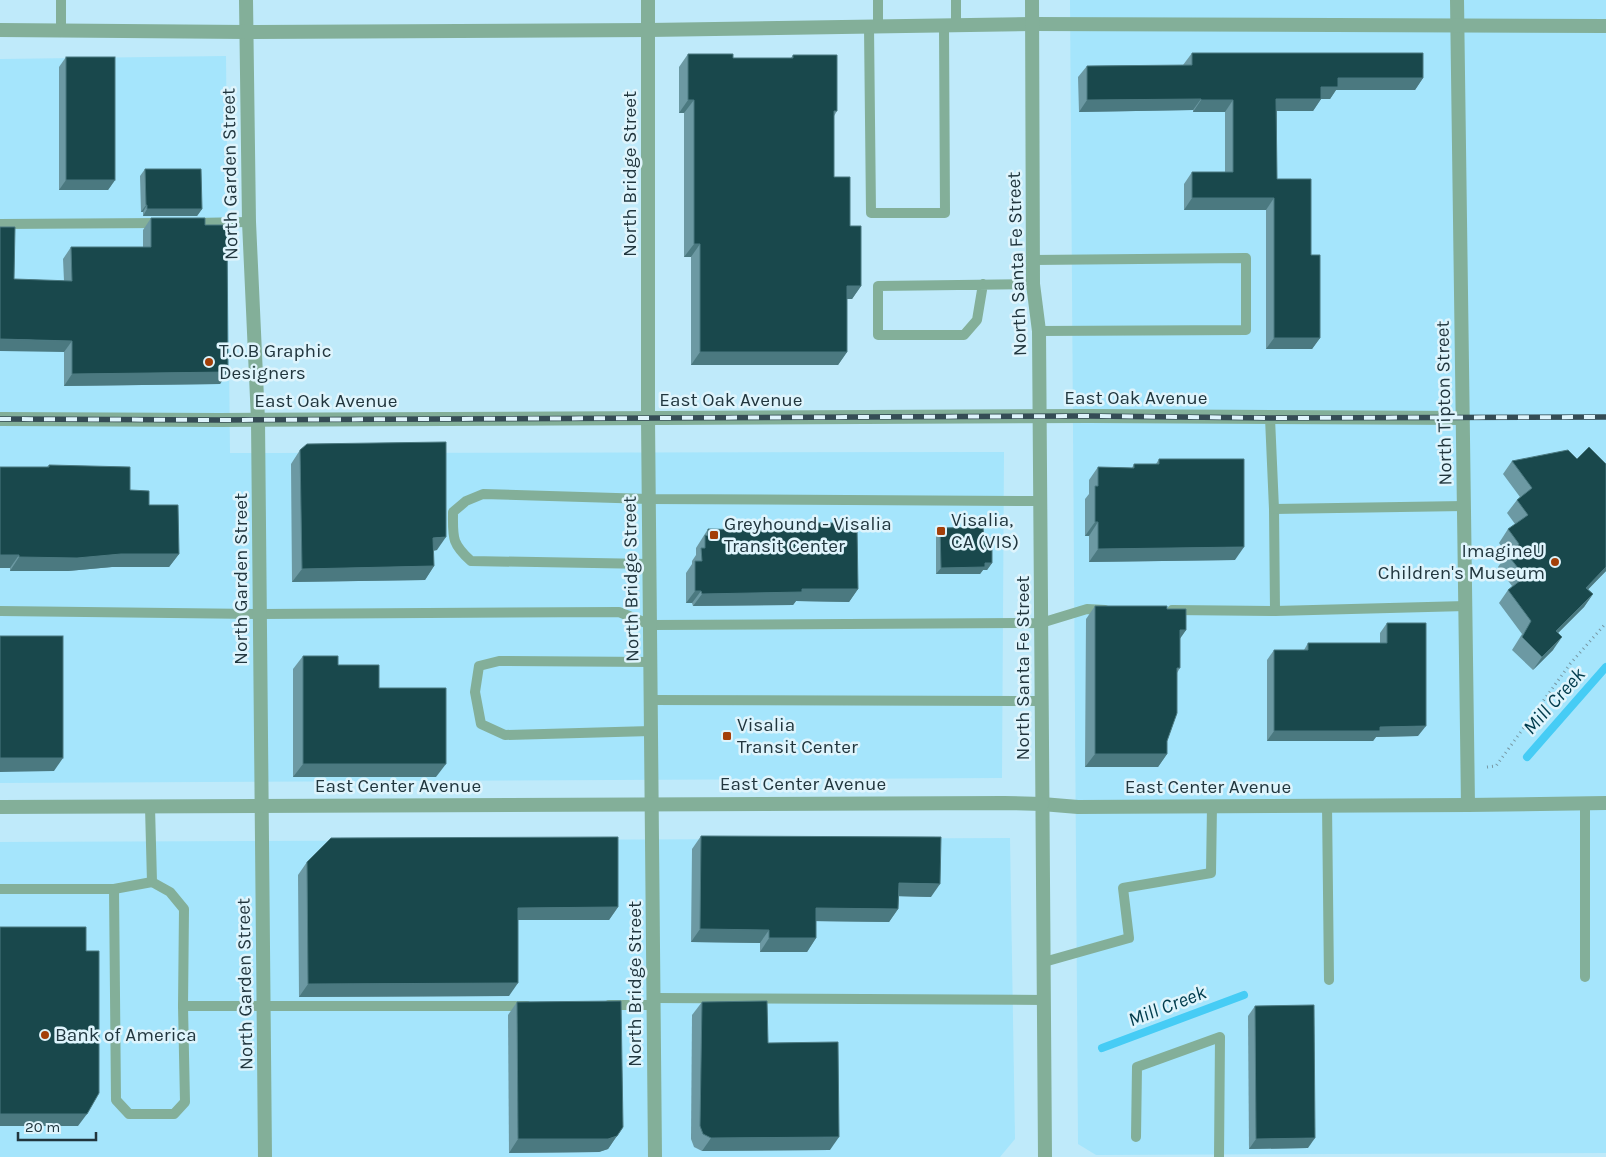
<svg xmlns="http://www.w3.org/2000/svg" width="1606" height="1157" font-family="Karla,sans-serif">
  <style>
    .built { fill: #a5e5fc }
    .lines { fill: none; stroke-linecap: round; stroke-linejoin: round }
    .stream { stroke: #46ccf5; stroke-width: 8 }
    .path { stroke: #7798a4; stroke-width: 3; stroke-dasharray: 1 4; stroke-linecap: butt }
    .service { stroke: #83af99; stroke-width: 10 }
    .minor { stroke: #83af99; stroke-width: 14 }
    .tertiary { stroke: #83af99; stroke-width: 14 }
    .rail-casing { stroke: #354c55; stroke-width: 5.5 }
    .rail { stroke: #def4fc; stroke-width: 4; stroke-dasharray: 11; stroke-linecap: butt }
    .wall { fill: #6c99a3 }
    .shaded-wall { fill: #4b7980 }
    .building { fill: #19484c; stroke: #4b7980 }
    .poi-dot { fill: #a33f09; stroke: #def4fc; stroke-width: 2 }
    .labels { text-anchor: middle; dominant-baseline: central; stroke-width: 5; stroke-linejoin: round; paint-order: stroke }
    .street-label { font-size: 19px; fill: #21363e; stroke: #def4fc }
    .poi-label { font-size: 19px; fill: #21363e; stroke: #def4fc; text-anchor: start }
    .water-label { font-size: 20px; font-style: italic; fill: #003b4c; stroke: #def4fc }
  </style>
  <rect width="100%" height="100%" fill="#bfeafa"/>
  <g class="built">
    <polygon points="1070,0 1606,0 1606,1153 1096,1155 1078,1144"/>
    <polygon points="226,56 230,453 1004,452 1002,778 0,783 0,59"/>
    <polygon points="1010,838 1015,1139 1000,1157 0,1157 0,842"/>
  </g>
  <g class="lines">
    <g class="stream">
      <polyline points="1527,757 1606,667"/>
      <polyline points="1102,1048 1244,995"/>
    </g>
    <polyline class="path" points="1487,767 1496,766 1570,664 1606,623"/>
    <g class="service">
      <polyline points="61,0 61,30"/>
      <polyline points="878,0 878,26"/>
      <polyline points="956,0 956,25"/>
      <polyline points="869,27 871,213 945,213 944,26"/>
      <polyline points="193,223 249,222"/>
      <polyline points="0,224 161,223"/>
      <polyline points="1033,260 1246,258 1246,330 1039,331"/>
      <polyline points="983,284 977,320 964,335 878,335 878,286 1033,284"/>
      <polyline points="1270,418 1274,509 1275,611"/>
      <polyline points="1274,509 1464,506"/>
      <path d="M650,564L471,561C451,543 453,537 453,512L466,501L483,494L649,499L1040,501"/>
      <polyline points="1172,610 1275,611 1466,606"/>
      <polyline points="0,611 260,614 619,612 651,625 1041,623 1087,609 1105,610"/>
      <polyline points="651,662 499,661 479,666 475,692 481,724 505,735 651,731"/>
      <polyline points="651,700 1041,701"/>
      <polyline points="1585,803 1585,977"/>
      <polyline points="1327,805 1329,980"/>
      <polyline points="0,889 114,889 152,882"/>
      <polyline points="114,889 116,1100 129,1114 174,1114 185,1102 183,1006 184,909 170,892 152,882 150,807"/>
      <polyline points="1044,962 1129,938 1123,888 1211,873 1212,805"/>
      <polyline points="654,998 1045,1000"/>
      <polyline points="609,1005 654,1005"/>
      <polyline points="183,1006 527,1006"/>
      <polyline points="1136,1137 1137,1067 1220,1037 1219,1157"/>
    </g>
    <g class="minor">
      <polyline points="246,0 249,222 258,420 265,1157"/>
      <polyline points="648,0 648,419 655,1157"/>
      <polyline points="1457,0 1468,805"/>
      <polyline points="0,30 246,32 649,30 1032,24 1606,26"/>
      <polyline points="0,419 220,420 1089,416 1463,418"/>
      <polyline points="1042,804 1078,807 1468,805 1606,803"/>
    </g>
    <g class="tertiary">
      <polyline points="1032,0 1033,284 1039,331 1045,1157"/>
      <polyline points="0,807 1004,803 1042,804"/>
    </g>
    <g class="rail-casing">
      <polyline id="rail" points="0,419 220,420 1089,416 1270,418 1606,417"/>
    </g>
    <use href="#rail" class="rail"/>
  </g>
  <g class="wall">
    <polygon points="1192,53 1423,78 1415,90 1336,90 1330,99 1321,99 1313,111 1277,111 1277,179 1311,255 1320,338 1312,349 1266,349 1266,210 1184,210 1184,184 1192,172 1225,172 1225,112 1193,112 1193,110 1079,112 1078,77 1087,66 1183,65"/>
    <polygon points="688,54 733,58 791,58 793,55 837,111 834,116 834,177 850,226 861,286 852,299 847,299 847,352 838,365 691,365 691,257 684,257 684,113 679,113 679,67"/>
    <polygon points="66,57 115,180 108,190 59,190 59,67"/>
    <polygon points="145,169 202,209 197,216 143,216 143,212 141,212 140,176"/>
    <polygon points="151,218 205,225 228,372 220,384 64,386 64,352 14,279 64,281 63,259 71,247 143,247 143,230"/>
    <polygon points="300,450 437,550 433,551 434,566 425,580 292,582 291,464"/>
    <polygon points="1159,459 1235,560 1089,562 1089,536 1085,536 1085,499 1089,494 1089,480 1098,467 1132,468 1134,464 1156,464"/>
    <polygon points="1577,459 1606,464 1606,571 1588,589 1593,594 1584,607 1558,633 1553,650 1533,670 1512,650 1522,634 1499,603 1508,590 1512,586 1498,567 1507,554 1499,543 1508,529 1515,524 1507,513 1517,500 1520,497 1503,474 1512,461"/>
    <polygon points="49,465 130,490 149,505 179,554 169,567 112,567 68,571 10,571 10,568 0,568 0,467 47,467"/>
    <polygon points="801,523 847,526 858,589 849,602 796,601 793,605 693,606 692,603 686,603 686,573 692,564 692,561 696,555 696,548 708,529 752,530 755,526 798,526"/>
    <polygon points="940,528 984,538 992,563 987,570 983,570 980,574 936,574 936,535"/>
    <polygon points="1095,606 1167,609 1186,630 1180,638 1180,668 1177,673 1167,741 1167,754 1158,767 1085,767 1086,619"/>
    <polygon points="1387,623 1418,736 1376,737 1373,741 1267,741 1267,660 1274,650 1304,650 1308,643 1380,643 1380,633"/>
    <polygon points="303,656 338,665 379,688 436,777 293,777 293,669"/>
    <polygon points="701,836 931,897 899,896 898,909 889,922 816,921 816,938 807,952 760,952 760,943 691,942 692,849"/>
    <polygon points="307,862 618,907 609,920 518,920 509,996 299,997 298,875"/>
    <polygon points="517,1002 623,1127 608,1149 599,1152 509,1153 508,1015"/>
    <polygon points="702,1002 768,1043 830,1150 702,1151 694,1147 691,1139 692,1015"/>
    <polygon points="1255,1006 1308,1148 1249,1149 1248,1016"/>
  </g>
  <g class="shaded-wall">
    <polygon points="1338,78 1423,78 1415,90 1336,90 1330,99 1313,99 1321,87"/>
    <polygon points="1201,99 1193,110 1079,112 1087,100"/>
    <polygon points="1276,99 1321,99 1313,111 1268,111"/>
    <polygon points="688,100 694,100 684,113 679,113"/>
    <polygon points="1201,100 1233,100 1225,112 1193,112"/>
    <polygon points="66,180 115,180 108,190 59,190"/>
    <polygon points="1192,198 1274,198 1266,210 1184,210"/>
    <polygon points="146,205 147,205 143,212 141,212"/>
    <polygon points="147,209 202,209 197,216 143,216"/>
    <polygon points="694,244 700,244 691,257 684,257"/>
    <polygon points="847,286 861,286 852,299 838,299"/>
    <polygon points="1274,338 1320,338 1312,349 1266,349"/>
    <polygon points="0,339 72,341 64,352 0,351"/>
    <polygon points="700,352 847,352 838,365 691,365"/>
    <polygon points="228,372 220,384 64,386 72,374"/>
    <polygon points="1095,522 1098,522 1089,536 1085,536"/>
    <polygon points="446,537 437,550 424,552 433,538"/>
    <polygon points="1244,547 1235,560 1089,562 1098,549"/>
    <polygon points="121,554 179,554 169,567 112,567 68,571 10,571 19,557"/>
    <polygon points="0,555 19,555 10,568 0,568"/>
    <polygon points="985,563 992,563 987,570 983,570 980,574 936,574 941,568"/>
    <polygon points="434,566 425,580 292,582 302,569"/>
    <polygon points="1606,567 1606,571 1577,601 1586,588"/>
    <polygon points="802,589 858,589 849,602 796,601 793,605 693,606 702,594"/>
    <polygon points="695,591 701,591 692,603 686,603"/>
    <polygon points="1593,594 1584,607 1547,644 1556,631"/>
    <polygon points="1180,630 1186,630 1177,643"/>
    <polygon points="1562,637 1553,650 1533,670 1542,657"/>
    <polygon points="1426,726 1418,736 1376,737 1373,741 1267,741 1274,731 1380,727"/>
    <polygon points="1095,754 1167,754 1158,767 1085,767"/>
    <polygon points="0,758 63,758 54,771 0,772"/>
    <polygon points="303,764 446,764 436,777 293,777"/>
    <polygon points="899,883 940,884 931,897 890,896"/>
    <polygon points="618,907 609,920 509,920 518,908"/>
    <polygon points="816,908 898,909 889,922 807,921"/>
    <polygon points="700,929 769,930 760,943 691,942"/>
    <polygon points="769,938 816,938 807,952 760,952"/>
    <polygon points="518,983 509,996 299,997 308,984"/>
    <polygon points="0,1114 87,1114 78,1126 0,1126"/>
    <polygon points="623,1127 608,1149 599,1152 509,1153 518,1139"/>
    <polygon points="839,1137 830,1150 702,1151 711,1138"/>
    <polygon points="1315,1138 1308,1148 1249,1149 1256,1139"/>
  </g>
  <g class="building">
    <polygon points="1192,53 1423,53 1423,78 1338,78 1338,87 1321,87 1321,99 1276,99 1277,179 1311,179 1311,255 1320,255 1320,338 1274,338 1274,198 1192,198 1192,172 1233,172 1233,100 1201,100 1201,99 1087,100 1087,66 1192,65"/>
    <polygon points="688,54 733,54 733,58 793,58 793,55 837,55 837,111 834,111 834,177 850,177 850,226 861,226 861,286 847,286 847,352 700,352 700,244 694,244 694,100 688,100"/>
    <rect x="66" y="57" width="49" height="123"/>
    <polygon points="145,169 201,169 202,209 147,209 147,205 146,205"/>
    <polygon points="151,218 205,218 205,225 227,225 228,372 72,374 72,341 0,339 0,227 15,227 14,279 72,281 71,247 151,247"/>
    <polygon points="446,442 446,537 433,538 434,566 302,569 300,450 307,444"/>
    <polygon points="1589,447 1606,464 1606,567 1586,588 1593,594 1556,631 1562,637 1542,657 1522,637 1531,621 1508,590 1525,577 1507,554 1519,544 1508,529 1528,515 1517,500 1532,488 1512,461 1568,450 1577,459"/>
    <polygon points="1159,459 1244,459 1244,547 1098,549 1098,522 1095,522 1095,486 1098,486 1098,467 1134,468 1134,464 1159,464"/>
    <polygon points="49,465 130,467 130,490 149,491 149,505 178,505 179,554 121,554 77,558 19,557 19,555 0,555 0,467 49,467"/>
    <polygon points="801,523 847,523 847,526 857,526 858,589 802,589 802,592 702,594 701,591 695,591 695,561 702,561 701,548 705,548 705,535 708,536 708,529 754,530 755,526 801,526"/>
    <polygon points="983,527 984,538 992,538 992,563 985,563 985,567 941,568 940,528"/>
    <polygon points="1095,606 1167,606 1167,609 1186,609 1186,630 1180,630 1180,668 1177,668 1177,713 1167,741 1167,754 1095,754"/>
    <polygon points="1387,623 1426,623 1426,726 1380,727 1380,731 1274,731 1274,650 1308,650 1308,643 1387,643"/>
    <rect x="0" y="636" width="63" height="122"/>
    <polygon points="303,656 338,656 338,665 379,665 379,688 446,688 446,764 303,764"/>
    <polygon points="701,836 941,837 940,884 899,883 898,909 816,908 816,938 769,938 769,930 700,929"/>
    <polygon points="618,837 618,907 518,908 518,983 308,984 307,862 331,838"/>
    <polygon points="0,927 86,927 86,951 99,951 99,1093 87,1114 0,1114"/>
    <polygon points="621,1001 623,1127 617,1136 608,1139 518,1139 517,1002"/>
    <polygon points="767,1001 768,1043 838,1042 839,1137 711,1138 703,1134 700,1126 702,1002"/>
    <polygon points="1314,1005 1315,1138 1256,1139 1255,1006"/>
  </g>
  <g class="poi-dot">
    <circle cx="209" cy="362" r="5"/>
    <rect x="936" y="526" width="10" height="10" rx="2.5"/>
    <rect x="709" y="530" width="10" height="10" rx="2.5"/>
    <circle cx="1555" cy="562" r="5"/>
    <rect x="722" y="731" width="10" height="10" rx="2.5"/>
    <circle cx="45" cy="1035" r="5"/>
  </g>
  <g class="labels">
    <g class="street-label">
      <text transform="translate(230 174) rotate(-91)">North Garden Street</text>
      <text transform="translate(630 174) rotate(-90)">North Bridge Street</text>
      <text transform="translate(1017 264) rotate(-92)">North Santa Fe Street</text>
      <text x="1136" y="398">East Oak Avenue</text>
      <text x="731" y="400">East Oak Avenue</text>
      <text x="326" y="401">East Oak Avenue</text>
      <text transform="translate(1444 403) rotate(-91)">North Tipton Street</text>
      <text transform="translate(241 579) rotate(-90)">North Garden Street</text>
      <text transform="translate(631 579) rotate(-91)">North Bridge Street</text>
      <text transform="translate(1023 668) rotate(-90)">North Santa Fe Street</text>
      <text x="803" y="784">East Center Avenue</text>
      <text x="398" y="786">East Center Avenue</text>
      <text x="1208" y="787">East Center Avenue</text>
      <text transform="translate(245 984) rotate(-91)">North Garden Street</text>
      <text transform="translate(635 984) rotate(-90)">North Bridge Street</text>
    </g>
    <g class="poi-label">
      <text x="219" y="351">T.O.B Graphic<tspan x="219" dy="22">Designers</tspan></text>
      <text x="951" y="520">Visalia,<tspan x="951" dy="22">CA (VIS)</tspan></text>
      <text x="724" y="524">Greyhound - Visalia<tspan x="724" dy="22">Transit Center</tspan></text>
      <text x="1545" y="551" text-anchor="end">ImagineU<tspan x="1545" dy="22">Children's Museum</tspan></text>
      <text x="737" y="725">Visalia<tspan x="737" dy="22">Transit Center</tspan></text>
      <text x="55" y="1035">Bank of America</text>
    </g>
    <g class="water-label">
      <text transform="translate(1554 701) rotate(-48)">Mill Creek</text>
      <text transform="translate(1167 1006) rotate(-21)">Mill Creek</text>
    </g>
  </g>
  <path d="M18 1132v8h78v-8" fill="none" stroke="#21363e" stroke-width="2.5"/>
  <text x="25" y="1132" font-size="15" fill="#21363e" stroke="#def4fc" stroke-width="4" paint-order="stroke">20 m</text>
</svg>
